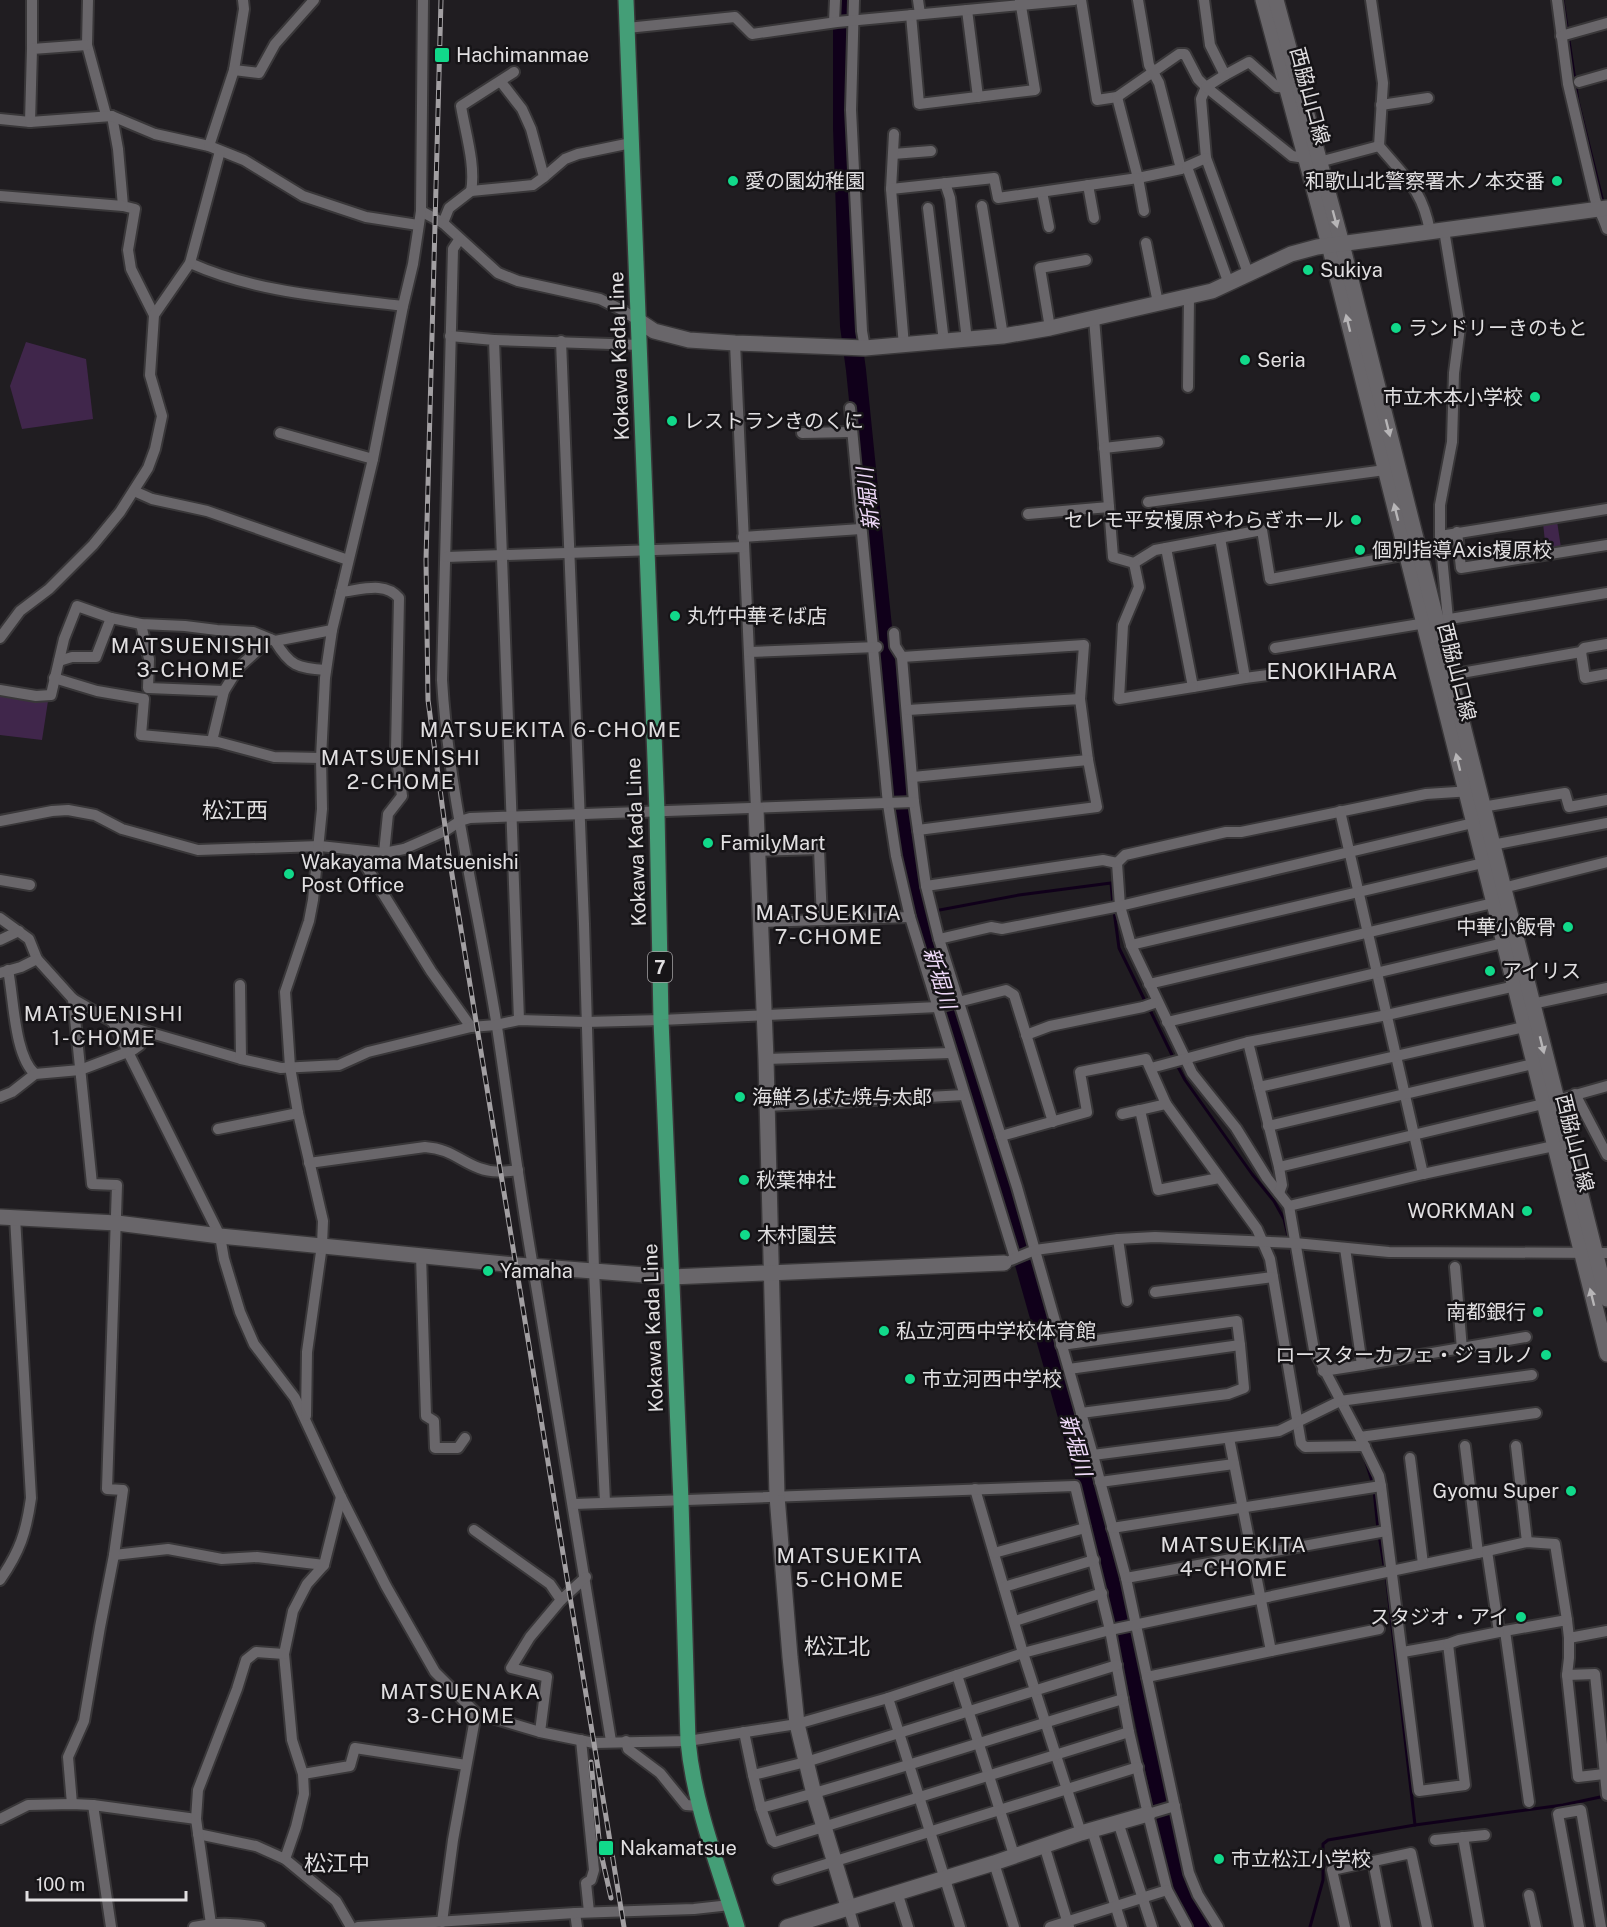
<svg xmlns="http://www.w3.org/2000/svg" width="1607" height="1927" font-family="'Public Sans','Noto Sans JP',sans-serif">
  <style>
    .green { fill: #40264b }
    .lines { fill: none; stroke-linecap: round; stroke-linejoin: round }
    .stream { stroke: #10001a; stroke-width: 3 }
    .river { stroke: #10001a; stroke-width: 20 }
    .street-casing { stroke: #393739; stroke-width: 14 }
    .secondary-casing { stroke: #393739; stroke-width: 18 }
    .primary-casing { stroke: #393739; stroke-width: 18 }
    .street { stroke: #69666a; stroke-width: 10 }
    .secondary { stroke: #69666a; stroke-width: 15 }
    .primary { stroke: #449e77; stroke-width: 15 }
    .rail-casing { stroke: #a29fa2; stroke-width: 5 }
    .rail { stroke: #161417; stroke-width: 3; stroke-dasharray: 9; stroke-linecap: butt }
    .oneway { fill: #b7b5b7 }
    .poi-dot { fill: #11d98a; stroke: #161417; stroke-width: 2 }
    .labels { text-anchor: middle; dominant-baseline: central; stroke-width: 5; stroke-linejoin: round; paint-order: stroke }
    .shield { fill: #161417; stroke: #a4a2a4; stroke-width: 1.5 }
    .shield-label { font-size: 18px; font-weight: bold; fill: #e1dfe1 }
    .poi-label { font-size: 20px; fill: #e1dfe1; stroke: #161417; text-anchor: start }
    .street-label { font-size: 20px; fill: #e1dfe1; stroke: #161417 }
    .water-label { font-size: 21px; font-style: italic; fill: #f0dbfa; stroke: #161417 }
    .neighbourhood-label { font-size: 21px; letter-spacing: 1.5px; fill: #e1dfe1; stroke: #161417 }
    .quarter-label { font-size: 22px; fill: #e1dfe1; stroke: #161417 }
  </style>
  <rect width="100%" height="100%" fill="#201d21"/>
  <g class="green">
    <polygon points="26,342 86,359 93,419 22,429 10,386"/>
    <polygon points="1557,521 1561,548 1546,551 1543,523"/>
    <polygon points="0,693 45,698 48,701 42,740 0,735"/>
  </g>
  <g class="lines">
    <g class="stream">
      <polyline points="1563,0 1578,101 1603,202"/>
      <polyline points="1114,911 1119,948 1146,1003"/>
      <polyline points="921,915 929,912 1019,895 1111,883 1113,904"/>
      <polyline points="1149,1008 1174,1059"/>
      <polyline points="1177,1065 1185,1080 1252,1174 1274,1201 1284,1219 1289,1240"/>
      <polyline points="1290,1246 1299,1293"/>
      <polyline points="1364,1456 1373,1484"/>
      <polyline points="1374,1490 1378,1529"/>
      <polyline points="1415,1825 1563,1805 1605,1796"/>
      <polyline points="1310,1927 1323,1880 1323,1844 1328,1840 1415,1825 1387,1583 1379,1535"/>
    </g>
    <polyline class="river" points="843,0 843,128 850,326 856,370 903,835 921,915 990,1140 1117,1590 1178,1876 1185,1896 1203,1927"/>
    <g class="street-casing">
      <g id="street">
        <polyline points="88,0 87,45 106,115"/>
        <polyline points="854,0 851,110 862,331 865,348"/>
        <polyline points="918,0 920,14"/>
        <polyline points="1081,0 1097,100 1117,97 1179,54 1185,54 1198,79 1206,87 1201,99 1206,158 1248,273"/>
        <polyline points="1138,0 1149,65 1159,83 1181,169"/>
        <polyline points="1204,0 1210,45 1225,75 1249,62 1277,87 1292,88"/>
        <polyline points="1371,0 1383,83 1379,146"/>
        <path d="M1557,0L1568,84L1595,199C1598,210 1604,218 1607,229"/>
        <polyline points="967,10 978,97"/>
        <polyline points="911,15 919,104 1035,90 1020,0"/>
        <polyline points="834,22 835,0"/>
        <polyline points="627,28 735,17 752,34 837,22 1074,0"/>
        <polyline points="1561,36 1607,23"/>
        <polyline points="32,49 32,0"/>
        <polyline points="234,70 259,73 275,44 314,0"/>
        <polyline points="1225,75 1206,87 1292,156 1305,158"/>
        <polyline points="1579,82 1607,74"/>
        <polyline points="1117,97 1138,178 1181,169 1206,158"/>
        <polyline points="1381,105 1428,98"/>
        <polyline points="112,116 118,149 123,206 135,209 128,250 131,269 154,315"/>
        <polyline points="0,119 30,122 112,116 155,134 209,146 244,160 303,196 366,217 418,225"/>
        <polyline points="30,122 32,49 87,45"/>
        <polyline points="209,146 234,70 244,9 243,0"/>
        <polyline points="893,154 931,151"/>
        <path d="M1319,162L1379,146C1405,177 1423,190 1430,232"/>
        <polyline points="1187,167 1229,284"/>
        <polyline points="544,177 565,159 578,154 631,143"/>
        <polyline points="945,183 950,198 967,340"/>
        <polyline points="1088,185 1094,218"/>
        <polyline points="891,189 894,134"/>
        <path d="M471,191C476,166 465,131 461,106L514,72"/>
        <polyline points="1042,192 1049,227"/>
        <polyline points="0,196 123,206"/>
        <polyline points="982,206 1003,336"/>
        <polyline points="928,208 944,342"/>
        <polyline points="421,211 443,223 449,208 471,191 533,185 544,177 531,129 522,109 501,82"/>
        <polyline points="443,223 498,273 518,281 600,299 622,310 639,321"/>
        <polyline points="1444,230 1460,327 1454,373 1452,442 1440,505 1440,536 1448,619"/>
        <path d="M459,240L453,249L442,680C449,797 479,912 497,1027C509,1107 519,1187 533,1267C559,1425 586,1583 611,1741"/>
        <polyline points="1146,243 1158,303"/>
        <path d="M190,263C257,293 331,297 403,306"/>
        <polyline points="1094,318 1113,557 1134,563 1155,550 1262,530 1270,579 1413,553"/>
        <polyline points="1050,328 1040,268 1086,260"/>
        <polyline points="450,336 494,340 519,1020"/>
        <polyline points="494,340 640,345"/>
        <polyline points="561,341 584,924 594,1270 605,1502"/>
        <polyline points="735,343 756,809"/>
        <polyline points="904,346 891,189 994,178 998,198 1138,178 1144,211"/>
        <polyline points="1188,387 1189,297"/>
        <polyline points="850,408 888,804 896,856 910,917 1015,1258"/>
        <polyline points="280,433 373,459"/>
        <polyline points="802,433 852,432"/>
        <polyline points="1104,448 1158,442"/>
        <polyline points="134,491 152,499 207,511 348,560"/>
        <polyline points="1148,502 1385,470"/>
        <polyline points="1028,514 1109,507"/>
        <polyline points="1457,532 1461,568 1607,545"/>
        <polyline points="1440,536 1607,509"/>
        <polyline points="743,537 861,529"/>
        <polyline points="1220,538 1245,678 1268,675"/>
        <polyline points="1166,548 1193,687 1245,678"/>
        <polyline points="446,557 744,547"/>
        <polyline points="1134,563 1139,587 1123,625 1119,699 1193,687"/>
        <path d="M341,592C361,590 385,581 399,598L396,751L402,796L388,814L384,853"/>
        <polyline points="141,624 149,659 148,688 224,691"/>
        <polyline points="894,633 895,646 902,657"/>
        <polyline points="0,638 20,611 49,589 93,545 120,512 148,468 155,449 162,416 150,375 154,315 190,263 220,151"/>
        <path d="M275,641C290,666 297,668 326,670"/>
        <polyline points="1275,648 1607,593"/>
        <polyline points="749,652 877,647"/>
        <polyline points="1581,652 1585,678 1607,674"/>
        <polyline points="59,661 72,657 96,657 111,618"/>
        <polyline points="1450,675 1581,652 1584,648 1607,644"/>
        <polyline points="54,678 97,691 144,699 141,735 218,742 274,757 321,758"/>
        <polyline points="0,690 36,696 51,695 64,639 77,606 111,618 141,624 185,626 217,630 253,632 275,641 332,630"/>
        <polyline points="1080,699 1084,645 902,657 914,802 926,886 939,939 1017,1187 1093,1455 1126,1578 1147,1677 1271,1651"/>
        <polyline points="908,710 1080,699 1088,760"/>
        <polyline points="212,741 224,691 239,667 270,639"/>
        <polyline points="913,777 1088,760 1097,807 918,830"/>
        <polyline points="1472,791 1426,794 1241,832 1226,832 1125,855 1117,863 1120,906 1131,945 1186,1060 1192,1073 1236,1128 1267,1178 1289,1206 1314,1350 1360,1437 1536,1413"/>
        <polyline points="1482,807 1565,793 1569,807 1607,800"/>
        <polyline points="1340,811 1423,1174"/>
        <polyline points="0,821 52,811 68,810 95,815 122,829 198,850 320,846 384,853 404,849 445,831 460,821 470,818 914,802"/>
        <polyline points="1492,845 1607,823"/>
        <polyline points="356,850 431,971 471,1027"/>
        <polyline points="758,851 819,849 822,920"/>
        <polyline points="0,880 30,885"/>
        <polyline points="926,886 1103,860 1117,863"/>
        <polyline points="1503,888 1607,862"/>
        <polyline points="0,918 29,939 37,959 73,999 113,1022 241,1059 281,1068 339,1065 368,1052 471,1027 496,1025 519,1020 586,1022 661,1020 938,1007 1006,990 1014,995 1053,1122"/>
        <polyline points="761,922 910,917"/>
        <polyline points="939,939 991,927 1002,929 1120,906 1473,823"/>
        <polyline points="0,940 19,931"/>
        <polyline points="1131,945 1483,863"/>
        <path d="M8,970C14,999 14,1055 35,1074"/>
        <polyline points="0,973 21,967 37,959"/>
        <polyline points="1149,984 1493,903"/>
        <polyline points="240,985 241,1059"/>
        <polyline points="1532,1004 1607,988"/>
        <polyline points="113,1022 220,1236 224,1259 240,1312 254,1344 295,1398 341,1497 386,1586 435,1672 476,1713 540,1732 594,1743 688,1741 797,1724 888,1698 1023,1653 1110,1630 1487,1551 1499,1632 1567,1620 1569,1638 1607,1631"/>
        <polyline points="1167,1022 1503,943"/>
        <polyline points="1026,1035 1050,1026 1143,1007 1157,1002"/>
        <polyline points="1248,1042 1279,1167 1282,1185 1279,1193"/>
        <polyline points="766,1059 951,1053"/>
        <polyline points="1151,1068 1248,1042 1387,1015 1520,985"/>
        <polyline points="1259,1087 1524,1027"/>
        <polyline points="1575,1094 1607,1155"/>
        <polyline points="0,1097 12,1092 35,1074 80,1070 133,1050 140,1045 148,1032"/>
        <polyline points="1166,1104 1257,1229 1270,1259 1301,1443 1305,1447 1365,1446"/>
        <polyline points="767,1106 964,1095"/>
        <polyline points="1122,1114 1140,1110 1158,1190 1219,1178"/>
        <polyline points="1268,1126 1533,1064"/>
        <polyline points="218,1129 298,1113"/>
        <polyline points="1001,1136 1087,1112 1080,1072 1146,1059 1166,1104 1140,1110"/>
        <path d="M309,1163L425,1147C451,1149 458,1160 479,1168C492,1173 504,1172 518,1170"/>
        <polyline points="1279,1167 1543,1104 1607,1086"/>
        <polyline points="1289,1206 1423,1174 1554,1146"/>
        <polyline points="1118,1239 1127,1301"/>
        <polyline points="421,1255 426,1416 434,1421 435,1448 458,1448 465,1438"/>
        <polyline points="1011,1260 1035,1250 1118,1239 1155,1237 1295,1243 1389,1252 1607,1253"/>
        <polyline points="1455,1267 1462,1349"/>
        <polyline points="1155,1292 1273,1277"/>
        <polyline points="1061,1345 1237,1321 1240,1345"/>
        <polyline points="1362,1365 1526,1337"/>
        <polyline points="1069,1369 1240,1345 1244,1388 1228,1394 1081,1413"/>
        <polyline points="1323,1371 1362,1365 1345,1248"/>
        <polyline points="306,1416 307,1352 322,1245 323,1221 298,1113 290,1067 285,992 309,921 313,900 322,809 321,758 325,678 332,630 373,459 403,306 413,264 421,211 423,0"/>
        <polyline points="1360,1437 1379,1476 1381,1486 1419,1791 1465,1785 1448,1644 1403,1652"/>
        <polyline points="1229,1438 1271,1651 1379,1629"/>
        <polyline points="1465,1446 1478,1553"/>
        <polyline points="1516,1446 1527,1542"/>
        <polyline points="1093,1455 1279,1431 1340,1401 1532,1375"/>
        <polyline points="1410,1458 1423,1564"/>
        <polyline points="1100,1482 1234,1464"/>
        <polyline points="975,1489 1023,1653 1081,1833"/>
        <polyline points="574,1504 1075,1486 1110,1630 1129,1732 1148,1814 1167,1890 1187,1927"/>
        <polyline points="1112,1528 1381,1486"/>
        <polyline points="474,1530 550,1584 561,1600 586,1577"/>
        <polyline points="1487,1551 1527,1542 1555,1544 1567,1620"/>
        <polyline points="994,1553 1085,1528"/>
        <polyline points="114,1555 168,1549 222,1559 257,1557 324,1565"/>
        <polyline points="1126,1578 1386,1531"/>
        <path d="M0,1580C20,1551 26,1533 31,1498L15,1217"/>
        <polyline points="1004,1587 1094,1560"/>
        <polyline points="1015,1621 1102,1593"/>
        <polyline points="1505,1631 1529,1802"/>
        <polyline points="1569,1638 1569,1658 1567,1675 1578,1777 1604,1774"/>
        <polyline points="1448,1644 1459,1640 1499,1632"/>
        <polyline points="957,1675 1014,1855"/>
        <polyline points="1567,1675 1595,1674 1607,1795"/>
        <polyline points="1147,1677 1189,1873 1198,1895 1218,1927"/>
        <polyline points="888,1698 960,1927"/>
        <polyline points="540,1732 547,1677 511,1668 530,1637 561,1600"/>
        <polyline points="744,1732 753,1775 806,1762 1117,1665"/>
        <polyline points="581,1740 594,1870 591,1880 586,1883 589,1912"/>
        <polyline points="626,1741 628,1749 660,1773 686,1805 699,1806"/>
        <polyline points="303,1774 350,1766 355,1748 466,1765"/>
        <polyline points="753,1775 761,1808 772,1840 775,1842 1129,1732"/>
        <polyline points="72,1804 68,1757 84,1721 100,1627 114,1555 123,1490 107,1489 117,1185 92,1184 73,999"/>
        <polyline points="93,1805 111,1927"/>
        <path d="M761,1808C883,1775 1002,1735 1123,1699"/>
        <polyline points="1148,1814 1175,1806"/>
        <polyline points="0,1819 28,1805 72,1804 93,1805 196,1819"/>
        <polyline points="1118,1822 1152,1927"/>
        <polyline points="1092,1830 1122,1927"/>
        <polyline points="198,1834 256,1846 285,1859 336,1901 351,1927"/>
        <polyline points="1463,1837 1479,1927"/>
        <polyline points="1435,1840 1485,1835"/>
        <polyline points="1044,1845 1069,1927"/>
        <polyline points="285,1859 296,1827 304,1794 303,1774 292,1740 284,1654 293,1611 307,1584 324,1565 341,1497"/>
        <polyline points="1373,1861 1386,1927"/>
        <polyline points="994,1863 1014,1927"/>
        <polyline points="778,1879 1138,1767"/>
        <polyline points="897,1892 908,1927"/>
        <polyline points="1529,1895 1536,1927"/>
        <polyline points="848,1906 854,1927"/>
        <polyline points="575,1913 577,1927"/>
        <polyline points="442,1922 453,1840 476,1713"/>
        <polyline points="211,1924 196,1819 198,1790 237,1689 246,1660 256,1652 284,1654"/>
        <path d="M194,1927C216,1922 237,1923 260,1927"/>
        <polyline points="358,1927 575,1913 694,1909 730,1905"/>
        <polyline points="1050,1927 1167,1890"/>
        <polyline points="1345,1927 1332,1870 1411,1853 1427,1927"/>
        <polyline points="1579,1927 1558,1814 1581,1810 1601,1927"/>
      </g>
    </g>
    <g class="secondary-casing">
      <g id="secondary">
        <polyline points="1263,0 1329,245 1607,1354"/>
        <polyline points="1276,0 1342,244 1607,1299"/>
        <polyline points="639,321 654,331 689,340 735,343 865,348 1003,336 1050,328 1212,291 1291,254 1317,247 1607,208"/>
        <polyline points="756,809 766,1059 777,1496 790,1657 797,1724 814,1794 848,1906"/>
        <polyline points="0,1217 117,1223 220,1236 516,1265 671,1277 1004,1263"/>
        <polyline points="787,1927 994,1863 1081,1833 1148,1814"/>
      </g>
    </g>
    <g class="primary-casing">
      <path id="primary" d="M626,0L657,812L661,1020L681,1501L688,1741C694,1805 718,1865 737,1927"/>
    </g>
    <use href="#street" class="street"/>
    <use href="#secondary" class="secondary"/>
    <use href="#primary" class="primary"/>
    <g class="rail-casing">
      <g id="rail">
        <polyline points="441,0 426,560 428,700 449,856 624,1927"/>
        <polyline points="591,1762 600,1849 611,1898"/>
      </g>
    </g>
    <use href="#rail" class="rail"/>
  </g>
  <defs><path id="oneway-solid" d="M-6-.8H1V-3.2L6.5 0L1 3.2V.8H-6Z" transform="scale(1.5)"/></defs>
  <g class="oneway">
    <use href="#oneway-solid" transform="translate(1335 219) rotate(75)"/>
    <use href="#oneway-solid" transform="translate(1348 323) rotate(-104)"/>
    <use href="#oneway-solid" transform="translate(1388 428) rotate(76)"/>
    <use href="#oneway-solid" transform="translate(1396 512) rotate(-104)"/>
    <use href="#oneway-solid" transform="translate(1458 762) rotate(-104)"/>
    <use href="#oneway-solid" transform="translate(1542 1045) rotate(76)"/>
    <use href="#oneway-solid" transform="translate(1592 1297) rotate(-104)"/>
  </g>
  <g class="poi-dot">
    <rect x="434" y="47" width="16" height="16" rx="3"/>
    <circle cx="733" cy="181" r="6"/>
    <circle cx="1557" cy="181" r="6"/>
    <circle cx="1308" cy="270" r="6"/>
    <circle cx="1396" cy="328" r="6"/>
    <circle cx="1245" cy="360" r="6"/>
    <circle cx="1535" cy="397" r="6"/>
    <circle cx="672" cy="421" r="6"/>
    <circle cx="1356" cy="520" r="6"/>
    <circle cx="1360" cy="550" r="6"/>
    <circle cx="675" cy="616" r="6"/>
    <circle cx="708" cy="843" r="6"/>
    <circle cx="289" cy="874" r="6"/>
    <circle cx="1568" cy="927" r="6"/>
    <circle cx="1490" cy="971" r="6"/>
    <circle cx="740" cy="1097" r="6"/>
    <circle cx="744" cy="1180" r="6"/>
    <circle cx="1527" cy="1211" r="6"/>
    <circle cx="745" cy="1235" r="6"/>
    <circle cx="488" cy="1271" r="6"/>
    <circle cx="1538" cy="1312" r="6"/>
    <circle cx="884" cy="1331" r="6"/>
    <circle cx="1546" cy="1355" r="6"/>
    <circle cx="910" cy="1379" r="6"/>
    <circle cx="1571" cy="1491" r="6"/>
    <circle cx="1521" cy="1617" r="6"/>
    <rect x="598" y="1840" width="16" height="16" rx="3"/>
    <circle cx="1219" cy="1859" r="6"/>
  </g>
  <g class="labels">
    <rect class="shield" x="648" y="952" width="24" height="30" rx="4.5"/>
    <g class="shield-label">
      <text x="660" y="967">7</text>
    </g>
    <g class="poi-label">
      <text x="456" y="55">Hachimanmae</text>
      <text x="745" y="181">愛の園幼稚園</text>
      <text x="1545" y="181" text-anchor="end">和歌山北警察署木ノ本交番</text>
      <text x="1320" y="270">Sukiya</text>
      <text x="1408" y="328">ランドリーきのもと</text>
      <text x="1257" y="360">Seria</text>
      <text x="1523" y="397" text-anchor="end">市立木本小学校</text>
      <text x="684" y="421">レストランきのくに</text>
      <text x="1344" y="520" text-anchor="end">セレモ平安榎原やわらぎホール</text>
      <text x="1372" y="550">個別指導Axis榎原校</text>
      <text x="687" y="616">丸竹中華そば店</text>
      <text x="720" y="843">FamilyMart</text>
      <text x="301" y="862">Wakayama Matsuenishi<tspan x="301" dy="23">Post Office</tspan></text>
      <text x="1556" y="927" text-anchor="end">中華小飯骨</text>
      <text x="1502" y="971">アイリス</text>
      <text x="752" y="1097">海鮮ろばた焼与太郎</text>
      <text x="756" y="1180">秋葉神社</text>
      <text x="1515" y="1211" text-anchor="end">WORKMAN</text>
      <text x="757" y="1235">木村園芸</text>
      <text x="500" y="1271">Yamaha</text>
      <text x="1526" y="1312" text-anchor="end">南都銀行</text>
      <text x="896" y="1331">私立河西中学校体育館</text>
      <text x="1534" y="1355" text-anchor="end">ロースターカフェ・ジョルノ</text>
      <text x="922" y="1379">市立河西中学校</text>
      <text x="1559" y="1491" text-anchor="end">Gyomu Super</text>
      <text x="1509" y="1617" text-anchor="end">スタジオ・アイ</text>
      <text x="620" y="1848">Nakamatsue</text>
      <text x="1231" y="1859">市立松江小学校</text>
    </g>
    <g class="street-label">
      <text transform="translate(1310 96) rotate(75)">西脇山口線</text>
      <text transform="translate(619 356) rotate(-92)">Kokawa Kada Line</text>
      <text transform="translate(1457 672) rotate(76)">西脇山口線</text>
      <text transform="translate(636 842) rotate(-92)">Kokawa Kada Line</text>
      <text transform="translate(1575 1143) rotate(76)">西脇山口線</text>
      <text transform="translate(653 1328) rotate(-92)">Kokawa Kada Line</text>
    </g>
    <g class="water-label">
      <text transform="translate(868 499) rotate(-96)">新堀川</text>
      <text transform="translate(940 978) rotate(73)">新堀川</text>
      <text transform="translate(1076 1445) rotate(74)">新堀川</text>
    </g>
    <g class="neighbourhood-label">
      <text x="191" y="645">MATSUENISHI<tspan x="191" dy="24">3-CHOME</tspan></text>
      <text x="551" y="729">MATSUEKITA 6-CHOME</text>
      <text x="401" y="757">MATSUENISHI<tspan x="401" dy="24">2-CHOME</tspan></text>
      <text x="829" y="912">MATSUEKITA<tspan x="829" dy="24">7-CHOME</tspan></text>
      <text x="104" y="1013">MATSUENISHI<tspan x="104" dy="24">1-CHOME</tspan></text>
      <text x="1234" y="1544">MATSUEKITA<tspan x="1234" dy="24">4-CHOME</tspan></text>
      <text x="850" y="1555">MATSUEKITA<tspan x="850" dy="24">5-CHOME</tspan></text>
      <text x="461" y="1691">MATSUENAKA<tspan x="461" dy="24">3-CHOME</tspan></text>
    </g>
    <g class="quarter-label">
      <text x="1332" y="671">ENOKIHARA</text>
      <text x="235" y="810">松江西</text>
      <text x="837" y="1646">松江北</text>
      <text x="337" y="1863">松江中</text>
    </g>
  </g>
  <path d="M27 1891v9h159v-9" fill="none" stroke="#e1dfe1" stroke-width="3"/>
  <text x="36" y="1891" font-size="18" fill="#e1dfe1" stroke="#161417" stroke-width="4.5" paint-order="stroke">100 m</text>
</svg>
